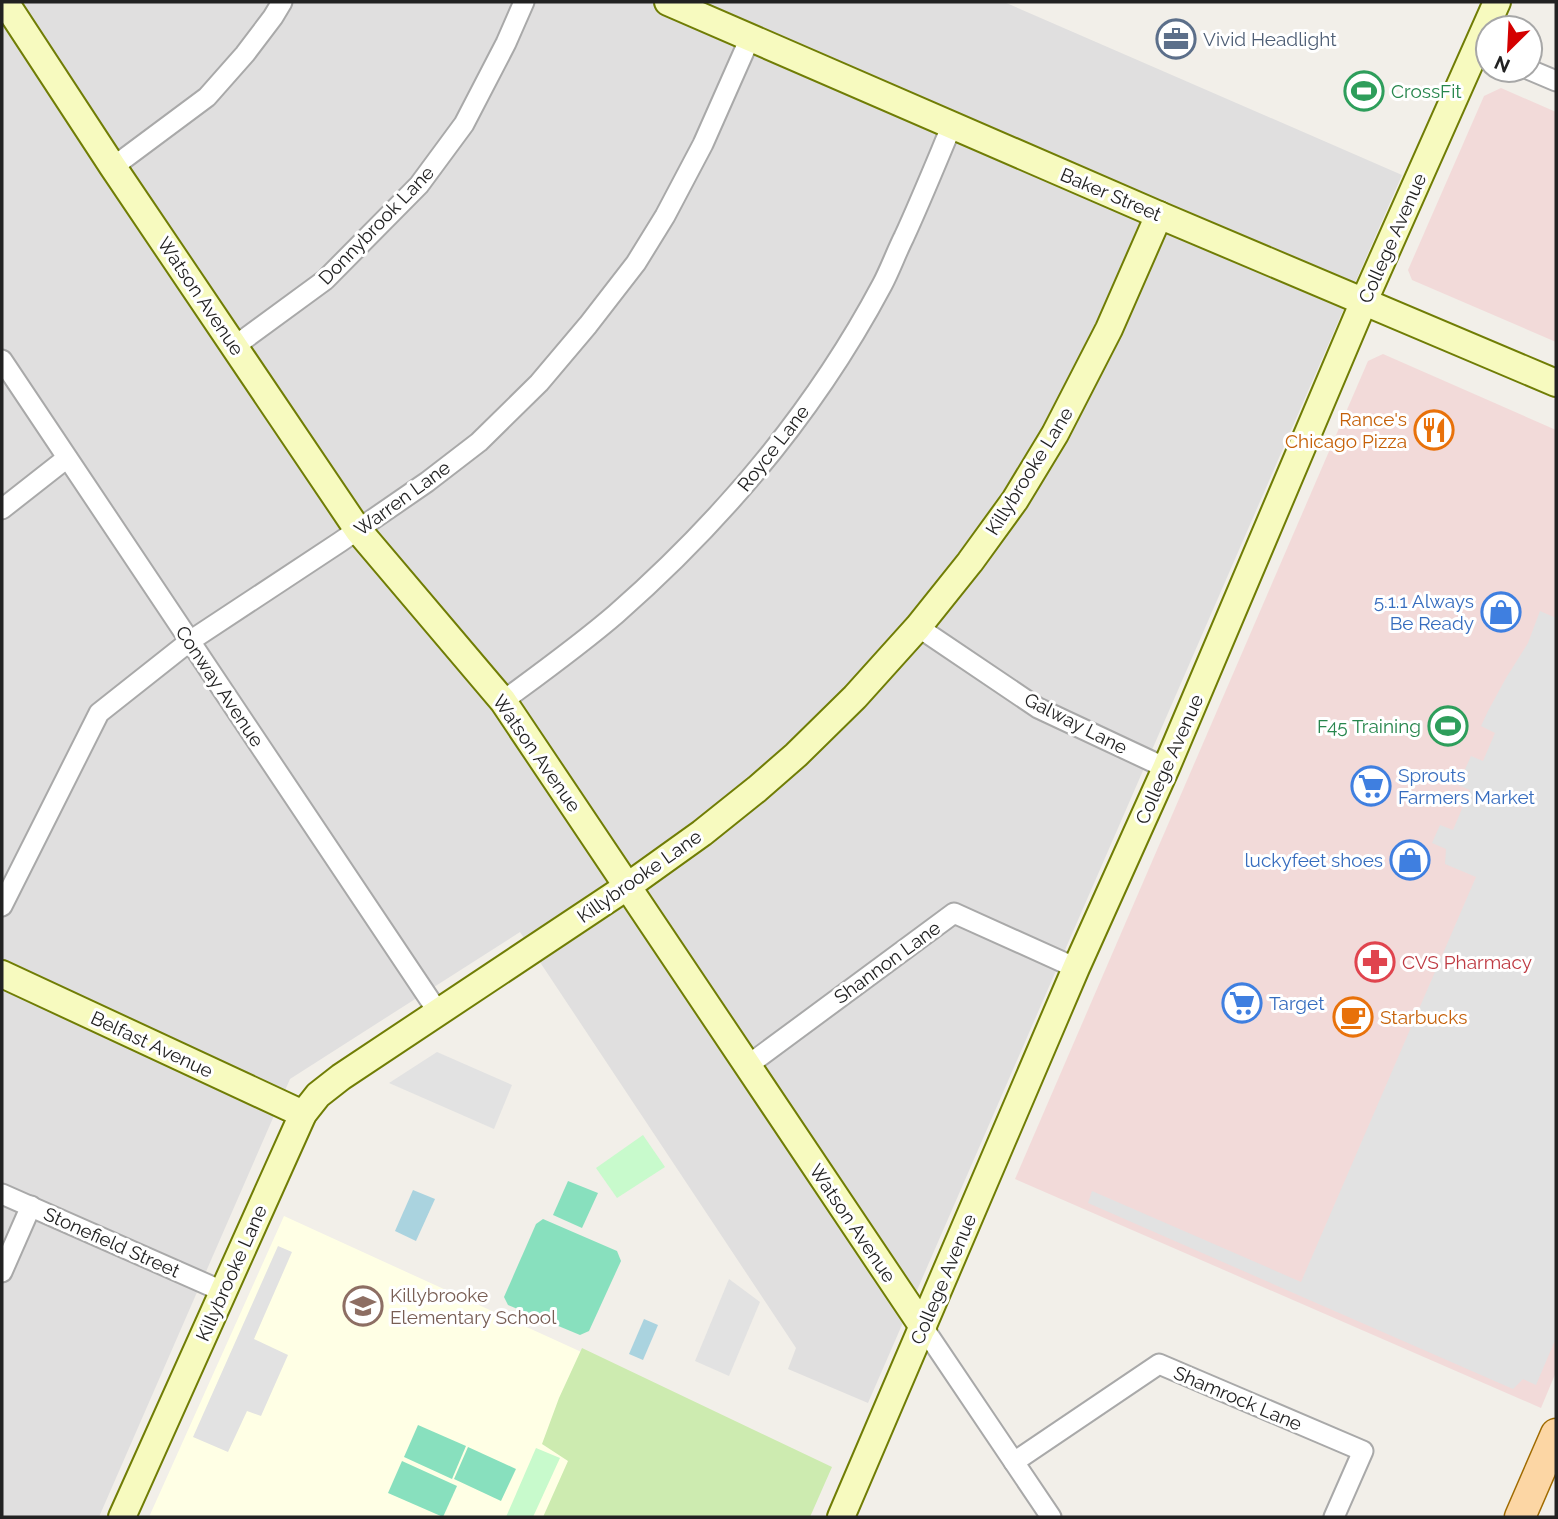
<svg xmlns="http://www.w3.org/2000/svg" width="1558" height="1519" font-family="Raleway,sans-serif">
  <style>
    .residential { fill: #e0dfdf }
    .commercial { fill: #f2dad9 }
    .education { fill: #ffffe5 }
    .grass { fill: #cdebb0 }
    .park { fill: #c8facc }
    .pitch { fill: #88e0be }
    .parking { fill: #e2e2e2 }
    .water { fill: #aad3df }
    .lines { fill: none; stroke-linecap: round; stroke-linejoin: round }
    .street-casing { stroke: #a9a9a9; stroke-width: 23 }
    .secondary-casing { stroke: #707d05; stroke-width: 30 }
    .primary-casing { stroke: #a06b00; stroke-width: 33 }
    .street { stroke: #fff; stroke-width: 19 }
    .secondary { stroke: #f7fabf; stroke-width: 26 }
    .primary { stroke: #fcd6a4; stroke-width: 30 }
    .labels { text-anchor: middle; dominant-baseline: central; stroke-width: 6; stroke-linejoin: round; paint-order: stroke }
    .service-label { font-size: 19px; fill: #4e5e75; stroke: #fff; text-anchor: start }
    .leisure-label { font-size: 19px; fill: #27864d; stroke: #fff; text-anchor: start }
    .street-label { font-size: 19px; fill: #222; stroke: #fff }
    .food-label { font-size: 19px; fill: #c56008; stroke: #fff; text-anchor: end }
    .shop-label { font-size: 19px; fill: #366cbe; stroke: #fff; text-anchor: end }
    .health-label { font-size: 19px; fill: #be3a42; stroke: #fff; text-anchor: start }
    .education-label { font-size: 19px; fill: #785e54; stroke: #fff; text-anchor: start }
  </style>
  <rect width="100%" height="100%" fill="#f2efe9"/>
  <polygon class="residential" points="2,2 1004,2 1402,175 868,1403 788,1369 796,1348 520,932 290,1079 99,1517 2,1517"/>
  <g class="commercial">
    <polygon points="1501,88 1556,112 1556,342 1412,280 1408,270 1484,96"/>
    <polygon points="1383,354 1556,430 1556,1372 1541,1408 1015,1179 1368,361"/>
  </g>
  <polygon class="education" points="284,1216 680,1397 810,1517 149,1517"/>
  <polygon class="grass" points="582,1348 832,1467 810,1517 543,1517 568,1461 542,1444 559,1398"/>
  <g class="park">
    <polygon points="643,1135 665,1167 617,1198 596,1168"/>
    <polygon points="536,1448 560,1458 533,1517 506,1517"/>
  </g>
  <g class="pitch">
    <polygon points="568,1181 598,1193 582,1228 553,1215"/>
    <polygon points="543,1219 617,1251 621,1261 589,1331 580,1335 508,1305 504,1297 536,1224"/>
    <polygon points="418,1425 466,1446 452,1479 404,1457"/>
    <polygon points="468,1447 516,1469 501,1501 454,1479"/>
    <polygon points="402,1461 457,1486 443,1517 388,1493"/>
  </g>
  <g class="parking">
    <polygon points="1540,611 1556,618 1556,1338 1536,1385 1523,1379 1513,1389 1088,1203 1092,1191 1301,1282 1476,877 1445,864 1446,849 1432,843 1440,825 1453,830 1470,790 1458,785 1471,756 1483,761 1495,733 1481,726 1488,711 1506,678 1528,643"/>
    <polygon points="437,1052 512,1085 494,1129 389,1083"/>
    <polygon points="278,1246 292,1252 254,1339 288,1355 261,1416 247,1411 228,1452 193,1437"/>
    <polygon points="729,1279 760,1302 729,1376 695,1361"/>
  </g>
  <g class="water">
    <polygon points="413,1190 435,1199 416,1241 395,1231"/>
    <polygon points="644,1319 658,1325 643,1360 629,1354"/>
  </g>
  <g class="lines">
    <g class="street-casing">
      <g id="street">
        <polyline points="1530,70 1556,81"/>
        <polyline points="113,167 207,97 245,54 273,17 282,2"/>
        <polyline points="235,346 325,280 419,185 464,124 506,43 524,2"/>
        <polyline points="2,360 438,1012"/>
        <polyline points="2,509 67,458"/>
        <polyline points="918,627 1038,708 1166,768"/>
        <path d="M503,701C541,673 580,645 616,614C723,520 815,411 882,285C890,270 896,253 904,237C921,200 936,163 952,125"/>
        <polyline points="2,906 99,713 190,641 340,542 427,482 479,442 539,383 588,325 636,263 665,216 703,144 750,38"/>
        <polyline points="747,1066 954,913 1076,968"/>
        <polyline points="2,1194 222,1291"/>
        <polyline points="2,1272 31,1206"/>
        <polyline points="923,1327 1051,1517"/>
        <polyline points="1014,1462 1159,1364 1363,1451 1334,1517"/>
      </g>
    </g>
    <g class="secondary-casing">
      <g id="secondary">
        <polyline points="5,2 113,167 358,530 503,701 923,1327"/>
        <polyline points="668,2 1159,215 1556,383"/>
        <polyline points="2,974 303,1114"/>
        <polyline points="122,1517 303,1114 318,1095 341,1077 628,886 702,833 757,789 796,755 855,697 918,627 970,562 1015,500 1055,434 1109,329 1159,215"/>
        <polyline points="841,1517 1076,968 1166,768 1364,301 1497,2"/>
      </g>
    </g>
    <g class="primary-casing">
      <polyline id="primary" points="1520,1517 1556,1434"/>
    </g>
    <use href="#street" class="street"/>
    <use href="#secondary" class="secondary"/>
    <use href="#primary" class="primary"/>
  </g>
  <defs>
    <g id="office-ring" transform="scale(2.0125)"><circle r="9.5" fill="#fff" stroke="#5c6f8a" stroke-width="1.5"/><path d="M-6-3h4V-5.5h4V-3h4V5H-6ZM-1-4.5V-3h2v-1.5ZM-6 0V1H6V0Z" fill="#5c6f8a"/></g>
    <g id="stadium-ring" transform="scale(2.0125)"><circle r="9.5" fill="#fff" stroke="#2e9e5b" stroke-width="1.5"/><path d="M0-5a6.5 5 0 1 0 0 10a6.5 5 0 1 0 0-10ZM-3.5-1.8h7v3.6h-7Z" fill="#2e9e5b"/></g>
    <g id="restaurant-ring" transform="scale(2.0125)"><circle r="9.5" fill="#fff" stroke="#e8710a" stroke-width="1.5"/><path d="M-5-6h1v4h1v-4h1v4h1v-4h1v5L-1.5 .5V6h-2V.5L-5-1ZM5-6V6H3V1.5H1.5Q1.5-4 5-6Z" fill="#e8710a"/></g>
    <g id="shop-ring" transform="scale(2.0125)"><circle r="9.5" fill="#fff" stroke="#3f7fe0" stroke-width="1.5"/><path d="M-5-2.5h2.3a2.7 3.5 0 0 1 5.4 0H5L5.5 6h-11ZM-1.5-2.5h3a1.5 2.3 0 0 0-3 0Z" fill="#3f7fe0"/></g>
    <g id="supermarket-ring" transform="scale(2.0125)"><circle r="9.5" fill="#fff" stroke="#3f7fe0" stroke-width="1.5"/><path d="M-6-5.5h2.5l.6 2H6L4.5 2H-2.5L-4.4-4H-6ZM-1.5 3.2a1.3 1.3 0 1 0 .1 0ZM3 3.2a1.3 1.3 0 1 0 .1 0Z" fill="#3f7fe0"/></g>
    <g id="pharmacy-ring" transform="scale(2.0125)"><circle r="9.5" fill="#fff" stroke="#e0444e" stroke-width="1.5"/><path d="M-2-6h4v4h4v4h-4v4h-4v-4h-4v-4h4Z" fill="#e0444e"/></g>
    <g id="cafe-ring" transform="scale(2.0125)"><circle r="9.5" fill="#fff" stroke="#e8710a" stroke-width="1.5"/><path d="M-5.5-4.5H6V0H3Q3 3.5 0 3.5H-2.5Q-5.5 3.5-5.5 0ZM3-3.2v2h1.7v-2ZM-6 4.5H4V6H-6Z" fill="#e8710a"/></g>
    <g id="school-ring" transform="scale(2.0125)"><circle r="9.5" fill="#fff" stroke="#8d6e63" stroke-width="1.5"/><path d="M0-5L7-2L0 1L-7-2ZM-4 1L0 2.5L4 1V4Q0 6-4 4Z" fill="#8d6e63"/></g>
  </defs>
  <g fill-rule="evenodd">
    <use href="#office-ring" x="1176" y="39"/>
    <use href="#stadium-ring" x="1364" y="91"/>
    <use href="#restaurant-ring" x="1434" y="430"/>
    <use href="#shop-ring" x="1501" y="612"/>
    <use href="#stadium-ring" x="1448" y="726"/>
    <use href="#supermarket-ring" x="1371" y="786"/>
    <use href="#shop-ring" x="1410" y="860"/>
    <use href="#pharmacy-ring" x="1375" y="962"/>
    <use href="#supermarket-ring" x="1242" y="1003"/>
    <use href="#cafe-ring" x="1353" y="1017"/>
    <use href="#school-ring" x="363" y="1306"/>
  </g>
  <g class="labels">
    <g class="service-label">
      <text x="1203" y="39">Vivid Headlight</text>
    </g>
    <g class="leisure-label">
      <text x="1391" y="91">CrossFit</text>
      <text x="1421" y="726" text-anchor="end">F45 Training</text>
    </g>
    <g class="street-label">
      <text transform="translate(1111 194) rotate(23)">Baker Street</text>
      <text transform="translate(376 225) rotate(-46)">Donnybrook Lane</text>
      <text transform="translate(1392 238) rotate(-66)">College Avenue</text>
      <text transform="translate(201 296) rotate(56)">Watson Avenue</text>
      <text transform="translate(773 448) rotate(-52)">Royce Lane</text>
      <text transform="translate(1029 471) rotate(-58)">Killybrooke Lane</text>
      <text transform="translate(402 498) rotate(-36)">Warren Lane</text>
      <text transform="translate(220 686) rotate(56)">Conway Avenue</text>
      <text transform="translate(1076 723) rotate(27)">Galway Lane</text>
      <text transform="translate(537 753) rotate(55)">Watson Avenue</text>
      <text transform="translate(1169 759) rotate(-66)">College Avenue</text>
      <text transform="translate(639 876) rotate(-35)">Killybrooke Lane</text>
      <text transform="translate(887 962) rotate(-36)">Shannon Lane</text>
      <text transform="translate(152 1044) rotate(25)">Belfast Avenue</text>
      <text transform="translate(853 1223) rotate(56)">Watson Avenue</text>
      <text transform="translate(112 1242) rotate(24)">Stonefield Street</text>
      <text transform="translate(231 1273) rotate(-66)">Killybrooke Lane</text>
      <text transform="translate(943 1279) rotate(-67)">College Avenue</text>
      <text transform="translate(1238 1398) rotate(23)">Shamrock Lane</text>
    </g>
    <g class="food-label">
      <text x="1407" y="419">Rance's<tspan x="1407" dy="22">Chicago Pizza</tspan></text>
      <text x="1380" y="1017" text-anchor="start">Starbucks</text>
    </g>
    <g class="shop-label">
      <text x="1474" y="601">5.1.1 Always<tspan x="1474" dy="22">Be Ready</tspan></text>
      <text x="1398" y="775" text-anchor="start">Sprouts<tspan x="1398" dy="22">Farmers Market</tspan></text>
      <text x="1383" y="860">luckyfeet shoes</text>
      <text x="1269" y="1003" text-anchor="start">Target</text>
    </g>
    <g class="health-label">
      <text x="1402" y="962">CVS Pharmacy</text>
    </g>
    <g class="education-label">
      <text x="390" y="1295">Killybrooke<tspan x="390" dy="22">Elementary School</tspan></text>
    </g>
  </g>
  <rect width="1558" height="1519" fill="none" stroke="#222222" stroke-width="7"/>
  <g transform="translate(1509 49) rotate(204)"><circle r="33" fill="#ffffff" stroke="#a7a7a7" stroke-width="2"/>
  <path d="M0-5L12 26L0 18L-12 26Z" fill="#d40000"/>
  <text y="-10" font-size="19" font-weight="bold" text-anchor="middle" fill="#222222">N</text>
  </g>
</svg>
